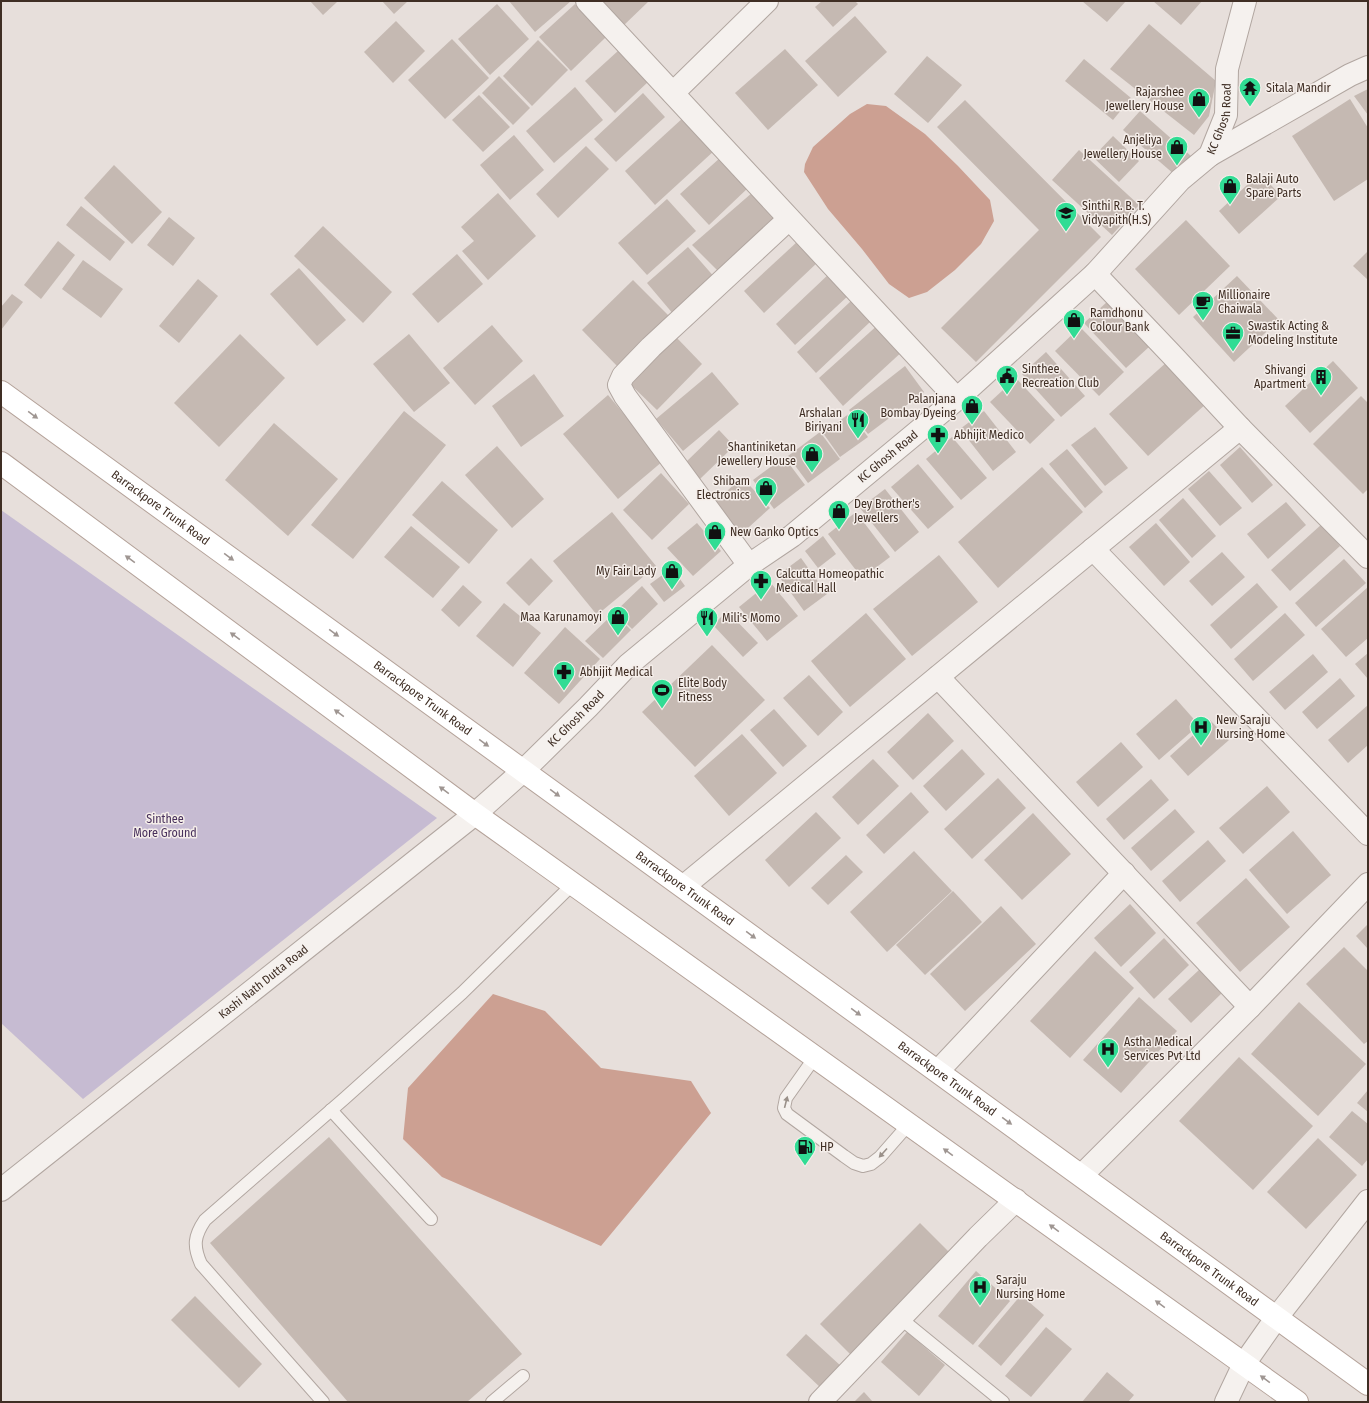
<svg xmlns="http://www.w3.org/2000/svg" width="1369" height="1403" font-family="'Fira Sans Condensed',sans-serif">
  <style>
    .green { fill: #c6bbd2 }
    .water { fill: #cca092 }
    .building { fill: #c5b9b2 }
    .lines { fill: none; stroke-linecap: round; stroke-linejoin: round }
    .lane-casing { stroke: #b1a6a0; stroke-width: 14 }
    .street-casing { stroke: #b1a6a0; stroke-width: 24 }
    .primary-casing { stroke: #b4a299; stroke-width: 24 }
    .lane { stroke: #f5f1ee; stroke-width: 12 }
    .street { stroke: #f5f1ee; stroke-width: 22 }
    .primary { stroke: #fff; stroke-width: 22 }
    .oneway { fill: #9f9692 }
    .oneway2 { fill: #9a9089 }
    .labels { text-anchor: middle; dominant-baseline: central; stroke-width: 3; stroke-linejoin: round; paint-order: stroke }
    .poi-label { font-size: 12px; fill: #3f2e24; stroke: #f5eeea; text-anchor: start }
    .street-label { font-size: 12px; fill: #3f2e24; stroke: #f5eeea }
    .park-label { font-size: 12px; fill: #48305c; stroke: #f5eeea }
  </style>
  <rect width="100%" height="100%" fill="#e7dfdb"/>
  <polygon class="green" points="1,510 437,818 83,1099 1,1023"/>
  <g class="water">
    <polygon points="867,104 886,106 925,134 958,166 990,200 994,221 981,244 955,270 927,292 909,298 889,284 862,249 828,209 804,172 805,164 813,147 850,114"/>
    <polygon points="493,994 545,1011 601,1068 691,1081 711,1113 601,1246 442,1177 403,1139 408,1088"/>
  </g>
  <g class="building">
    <polygon points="310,1 336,1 337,2 323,15"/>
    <polygon points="382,1 408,1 394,14"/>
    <polygon points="509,1 571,1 535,32"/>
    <polygon points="599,1 649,1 623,26"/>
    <polygon points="822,1 855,1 858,4 833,27 815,7"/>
    <polygon points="1082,1 1126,1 1107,22"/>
    <polygon points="1153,1 1202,1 1181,25"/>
    <polygon points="497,4 529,39 490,75 458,39"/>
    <polygon points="575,4 606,37 571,71 539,37"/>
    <polygon points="855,16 887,52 838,97 805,61"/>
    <polygon points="396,21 425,51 393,83 364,52"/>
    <polygon points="1149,24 1216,81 1209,116 1194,135 1110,69"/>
    <polygon points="452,39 489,78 445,119 408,80"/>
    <polygon points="538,40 568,70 532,106 503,76"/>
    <polygon points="785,49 818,85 768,130 735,93"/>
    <polygon points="619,50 649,81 615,113 585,81"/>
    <polygon points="927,56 962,85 928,123 894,94"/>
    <polygon points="1084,59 1131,98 1113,120 1065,81"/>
    <polygon points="499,76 530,108 513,125 482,93"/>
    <polygon points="575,87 603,120 554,163 526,131"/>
    <polygon points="1368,89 1368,115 1354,96"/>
    <polygon points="643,93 665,117 616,162 594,139"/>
    <polygon points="479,95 510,127 483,152 452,120"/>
    <polygon points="1350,99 1368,128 1368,179 1334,201 1292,136"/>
    <polygon points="965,100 1101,237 976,362 941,328 1039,230 937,127"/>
    <polygon points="1140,111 1191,156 1175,175 1123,130"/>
    <polygon points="684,117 715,150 655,205 625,171"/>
    <polygon points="514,135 544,170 510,200 480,165"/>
    <polygon points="1113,136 1139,161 1119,182 1093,157"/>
    <polygon points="586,146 609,169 558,218 536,194"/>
    <polygon points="1079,150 1139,205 1112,235 1052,180"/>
    <polygon points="721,157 749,187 709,225 680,194"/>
    <polygon points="114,165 162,212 132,244 84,198"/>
    <polygon points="1260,173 1281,196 1239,234 1219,211"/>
    <polygon points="753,192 782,220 723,276 692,245"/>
    <polygon points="498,193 536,236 488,280 462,251 474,241 461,227"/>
    <polygon points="667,199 696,231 647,275 618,243"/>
    <polygon points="81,206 125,242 110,261 66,225"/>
    <polygon points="169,217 195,238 173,266 147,245"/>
    <polygon points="1186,220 1230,266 1179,315 1135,269"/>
    <polygon points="323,226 392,292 363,323 294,256"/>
    <polygon points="58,241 75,255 41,299 24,285"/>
    <polygon points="798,241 818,262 764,313 744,291"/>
    <polygon points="688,247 716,279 674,315 647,283"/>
    <polygon points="1368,251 1368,280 1353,266"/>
    <polygon points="457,254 483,284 438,323 412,294"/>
    <polygon points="83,260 123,289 101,318 62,289"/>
    <polygon points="299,268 346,320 317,346 270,294"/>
    <polygon points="830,273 849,295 795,345 776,324"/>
    <polygon points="1237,276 1279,320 1234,362 1193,317"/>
    <polygon points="198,279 218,296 179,343 159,326"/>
    <polygon points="633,280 670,317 618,367 582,330"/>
    <polygon points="12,294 23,302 1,330 1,307"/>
    <polygon points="851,301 870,322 816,373 797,352"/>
    <polygon points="1108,301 1150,346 1126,368 1084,323"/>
    <polygon points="880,323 905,349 843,406 819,378"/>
    <polygon points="492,325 523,361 475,405 443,368"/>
    <polygon points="1080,327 1124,372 1099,396 1055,351"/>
    <polygon points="240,334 285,378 219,447 174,403"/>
    <polygon points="409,334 450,383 414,412 373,364"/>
    <polygon points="676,337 702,364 657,410 628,382"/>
    <polygon points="1046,352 1085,396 1061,417 1022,374"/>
    <polygon points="1168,361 1207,403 1148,456 1109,414"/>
    <polygon points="1333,361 1358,388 1310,433 1285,406"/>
    <polygon points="905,366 924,392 868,434 849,410"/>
    <polygon points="712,372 739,404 683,451 656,419"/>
    <polygon points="534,374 564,416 521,447 492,406"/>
    <polygon points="1016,378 1055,420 1030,444 990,402"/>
    <polygon points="608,395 663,461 618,499 563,434"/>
    <polygon points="1361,396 1368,403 1368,489 1363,494 1313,444"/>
    <polygon points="404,411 446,445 353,559 311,525"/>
    <polygon points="984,411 1016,452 993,471 960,429"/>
    <polygon points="850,413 868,437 840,457 823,433"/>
    <polygon points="274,423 338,479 288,536 225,480"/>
    <polygon points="1095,427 1128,468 1105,486 1071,445"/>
    <polygon points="719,430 734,446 700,479 685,463"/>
    <polygon points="820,432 840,459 808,483 788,456"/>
    <polygon points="952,437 987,478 961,500 926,459"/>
    <polygon points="497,446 544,499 512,528 465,475"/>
    <polygon points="1240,447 1273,485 1252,503 1220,465"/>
    <polygon points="1067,449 1103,492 1085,508 1049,464"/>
    <polygon points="784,457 805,485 774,509 753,480"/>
    <polygon points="918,464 954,507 928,529 891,487"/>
    <polygon points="1042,467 1083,512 998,588 958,542"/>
    <polygon points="1209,471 1242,508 1220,526 1188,489"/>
    <polygon points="661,473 689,504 652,540 623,510"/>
    <polygon points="742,477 770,508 739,536 711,506"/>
    <polygon points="442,481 498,530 469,564 412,515"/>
    <polygon points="885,489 919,532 895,552 860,508"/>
    <polygon points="1183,498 1216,536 1192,558 1159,520"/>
    <polygon points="1286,502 1306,525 1268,559 1247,534"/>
    <polygon points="612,512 656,566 597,615 553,561"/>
    <polygon points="856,512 890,557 862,578 828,534"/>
    <polygon points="697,523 721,551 693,576 667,548"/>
    <polygon points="1156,523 1190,562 1164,586 1129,547"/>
    <polygon points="1322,524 1340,546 1290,591 1271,570"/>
    <polygon points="411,526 460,567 433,598 384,557"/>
    <polygon points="823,536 836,554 818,568 805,551"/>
    <polygon points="1222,552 1245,577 1212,606 1189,581"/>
    <polygon points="939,555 978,602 912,656 873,609"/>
    <polygon points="531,558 553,581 529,606 506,583"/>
    <polygon points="801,558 827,594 804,611 778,575"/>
    <polygon points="1344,559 1366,583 1316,627 1295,603"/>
    <polygon points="672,568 685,586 664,602 650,584"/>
    <polygon points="770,582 798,616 767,641 739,607"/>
    <polygon points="1257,583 1278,607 1231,649 1210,625"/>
    <polygon points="463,585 482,602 459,627 441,610"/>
    <polygon points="642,586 658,604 632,629 615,612"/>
    <polygon points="1368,587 1368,638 1346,657 1321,629"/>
    <polygon points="504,603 541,633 513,667 476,636"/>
    <polygon points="727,611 758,643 743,657 713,625"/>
    <polygon points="614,613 631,630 603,658 585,641"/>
    <polygon points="866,613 906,659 850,707 811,661"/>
    <polygon points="1285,613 1305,635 1253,681 1234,659"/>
    <polygon points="565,627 600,659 559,704 524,673"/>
    <polygon points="712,645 765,700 695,767 642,712"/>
    <polygon points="1368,653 1368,679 1355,664"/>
    <polygon points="1313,654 1328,672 1285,710 1269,692"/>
    <polygon points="809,675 843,712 818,736 783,698"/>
    <polygon points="1340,678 1355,696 1317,729 1302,712"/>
    <polygon points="1176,699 1199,725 1159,760 1136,734"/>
    <polygon points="1368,705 1368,745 1348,763 1328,740"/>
    <polygon points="774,709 807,746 783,767 750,730"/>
    <polygon points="928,713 954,741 913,780 887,752"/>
    <polygon points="1210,720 1229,740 1188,776 1170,756"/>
    <polygon points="742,734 777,773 729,816 694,776"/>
    <polygon points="1121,742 1143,767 1098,807 1076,782"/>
    <polygon points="962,749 985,774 946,811 923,786"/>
    <polygon points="873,759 899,786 858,825 832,797"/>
    <polygon points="998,778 1026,808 972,859 944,829"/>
    <polygon points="1151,779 1169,800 1124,840 1106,819"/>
    <polygon points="1267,786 1290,812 1243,854 1219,828"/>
    <polygon points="911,792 929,812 884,854 866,835"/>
    <polygon points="1175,809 1195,832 1151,871 1131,848"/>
    <polygon points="816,812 841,838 789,887 765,860"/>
    <polygon points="1033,813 1071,854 1022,900 984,860"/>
    <polygon points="1293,831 1331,875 1287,914 1249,870"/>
    <polygon points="1208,840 1226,861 1180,902 1162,881"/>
    <polygon points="914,851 952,891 887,952 850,912"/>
    <polygon points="846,855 863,872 828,905 811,888"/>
    <polygon points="1246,878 1290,927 1240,972 1196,923"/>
    <polygon points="953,891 982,922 925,975 896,945"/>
    <polygon points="1130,904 1156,933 1121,967 1094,938"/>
    <polygon points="1001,906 1036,944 965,1011 930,974"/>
    <polygon points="1368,924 1368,949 1356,936"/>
    <polygon points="1164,938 1189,965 1154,999 1129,972"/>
    <polygon points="1344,947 1368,971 1368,1041 1364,1044 1306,984"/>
    <polygon points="1095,951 1134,988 1070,1058 1030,1021"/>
    <polygon points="1200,969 1222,993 1191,1023 1168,999"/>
    <polygon points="1139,997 1177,1031 1121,1093 1083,1060"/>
    <polygon points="1299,1002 1366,1064 1318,1116 1251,1054"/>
    <polygon points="1239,1057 1313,1126 1253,1190 1179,1121"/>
    <polygon points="1368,1090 1368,1112 1357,1103"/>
    <polygon points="1352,1111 1368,1124 1368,1159 1362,1166 1329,1137"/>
    <polygon points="329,1137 522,1354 467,1402 348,1402 210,1243"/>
    <polygon points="1318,1138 1357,1175 1306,1229 1267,1192"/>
    <polygon points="920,1223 952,1255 851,1355 820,1324"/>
    <polygon points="976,1271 1010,1301 973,1345 938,1316"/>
    <polygon points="1021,1295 1044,1315 1001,1366 978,1346"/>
    <polygon points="195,1296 262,1364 239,1388 171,1320"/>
    <polygon points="1046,1327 1072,1349 1031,1397 1005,1376"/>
    <polygon points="907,1332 945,1365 919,1396 881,1362"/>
    <polygon points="806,1334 842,1367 822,1389 786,1355"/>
    <polygon points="1107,1372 1134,1395 1128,1402 1082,1402"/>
    <polygon points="864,1392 873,1402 854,1402"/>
  </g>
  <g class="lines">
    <g class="lane-casing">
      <g id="lane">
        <polyline points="815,1057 786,1098 784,1108 787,1114 844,1156 854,1163 863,1166 871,1164 880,1157 909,1124"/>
        <polyline points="331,1110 431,1219"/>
        <polyline points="900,1318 1003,1402"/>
        <path d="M323,1402L201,1264C193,1246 194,1236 205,1220L345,1098L462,993L573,884"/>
        <polyline points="492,1402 523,1376"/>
      </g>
    </g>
    <g class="street-casing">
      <g id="street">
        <polyline points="587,1 957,399"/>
        <polyline points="673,93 767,1"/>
        <polyline points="1210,155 1350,75 1368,67"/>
        <polyline points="1095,274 1172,355 1240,428 1368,557"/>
        <polyline points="1093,549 1368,834"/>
        <polyline points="749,565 625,396 619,385 623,376 651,347 789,219"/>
        <polyline points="938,677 1250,1007"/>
        <polyline points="684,886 1240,428"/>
        <polyline points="938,1071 1124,873"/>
        <polyline points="1082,1175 1250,1007 1368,884"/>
        <path id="s1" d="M1,1190L475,814L523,771L588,707L628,665L749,565L792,536L957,399L1095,274L1180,180L1210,155L1226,115L1227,69L1245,1"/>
        <polyline points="820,1402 978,1237 1016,1200"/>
        <polyline points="1226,1402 1244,1364 1277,1317 1368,1201"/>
      </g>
    </g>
    <g class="primary-casing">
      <g id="primary">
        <path id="s2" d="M1,392L1368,1384"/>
        <polyline points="1,463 475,814 1297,1402"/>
      </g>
    </g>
    <use href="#lane" class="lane"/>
    <use href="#street" class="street"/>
    <use href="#primary" class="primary"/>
  </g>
  <defs><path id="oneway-solid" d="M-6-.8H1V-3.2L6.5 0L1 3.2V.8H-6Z"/></defs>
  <g class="oneway">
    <use href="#oneway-solid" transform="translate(33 415) rotate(36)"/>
    <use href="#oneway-solid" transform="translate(229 557) rotate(36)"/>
    <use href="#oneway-solid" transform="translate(130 559) rotate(-144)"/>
    <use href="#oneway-solid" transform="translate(334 633) rotate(36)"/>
    <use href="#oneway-solid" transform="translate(235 636) rotate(-144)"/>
    <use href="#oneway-solid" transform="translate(339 713) rotate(-144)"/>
    <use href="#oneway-solid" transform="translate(484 743) rotate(36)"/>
    <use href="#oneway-solid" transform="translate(444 790) rotate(-144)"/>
    <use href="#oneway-solid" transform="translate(555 793) rotate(36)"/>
    <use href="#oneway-solid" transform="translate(751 935) rotate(36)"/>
    <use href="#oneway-solid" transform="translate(856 1012) rotate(36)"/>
    <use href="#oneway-solid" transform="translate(1007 1121) rotate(36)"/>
    <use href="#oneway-solid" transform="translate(948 1152) rotate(-144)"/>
    <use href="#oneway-solid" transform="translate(1054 1228) rotate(-144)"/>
    <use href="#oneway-solid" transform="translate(1160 1304) rotate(-144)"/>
    <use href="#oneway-solid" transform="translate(1265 1379) rotate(-144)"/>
  </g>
  <g class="oneway2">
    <use href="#oneway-solid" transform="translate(786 1102) rotate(-76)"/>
    <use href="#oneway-solid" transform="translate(883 1153) rotate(132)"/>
  </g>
  <defs>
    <g id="temple-pin" transform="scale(1.15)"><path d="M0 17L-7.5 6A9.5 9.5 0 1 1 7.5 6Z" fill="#31dc94" stroke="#f5eeea"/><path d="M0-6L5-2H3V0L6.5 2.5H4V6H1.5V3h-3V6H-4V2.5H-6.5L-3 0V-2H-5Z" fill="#111"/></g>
    <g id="shop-pin" transform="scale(1.15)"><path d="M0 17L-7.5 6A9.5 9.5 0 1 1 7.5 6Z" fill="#31dc94" stroke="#f5eeea"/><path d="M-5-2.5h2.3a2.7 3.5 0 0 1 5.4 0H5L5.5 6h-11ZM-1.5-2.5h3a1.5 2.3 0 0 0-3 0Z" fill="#111"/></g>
    <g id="school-pin" transform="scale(1.15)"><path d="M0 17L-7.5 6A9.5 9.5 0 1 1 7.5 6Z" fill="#31dc94" stroke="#f5eeea"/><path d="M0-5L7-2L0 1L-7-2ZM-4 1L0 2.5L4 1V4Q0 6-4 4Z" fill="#111"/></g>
    <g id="cafe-pin" transform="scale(1.15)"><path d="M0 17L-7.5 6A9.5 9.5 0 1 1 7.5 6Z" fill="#31dc94" stroke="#f5eeea"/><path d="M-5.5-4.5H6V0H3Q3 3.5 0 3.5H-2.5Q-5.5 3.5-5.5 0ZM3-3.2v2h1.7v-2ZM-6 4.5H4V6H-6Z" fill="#111"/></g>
    <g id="office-pin" transform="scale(1.15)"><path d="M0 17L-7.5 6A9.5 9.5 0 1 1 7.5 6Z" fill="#31dc94" stroke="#f5eeea"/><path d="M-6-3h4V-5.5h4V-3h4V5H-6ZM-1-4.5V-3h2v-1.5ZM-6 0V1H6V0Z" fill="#111"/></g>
    <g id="civic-pin" transform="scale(1.15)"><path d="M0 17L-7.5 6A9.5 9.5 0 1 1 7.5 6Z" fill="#31dc94" stroke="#f5eeea"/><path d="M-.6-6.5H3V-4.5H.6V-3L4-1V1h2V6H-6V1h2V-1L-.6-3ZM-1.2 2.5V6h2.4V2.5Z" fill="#111"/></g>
    <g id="building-pin" transform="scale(1.15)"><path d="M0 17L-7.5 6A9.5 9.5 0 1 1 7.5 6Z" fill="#31dc94" stroke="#f5eeea"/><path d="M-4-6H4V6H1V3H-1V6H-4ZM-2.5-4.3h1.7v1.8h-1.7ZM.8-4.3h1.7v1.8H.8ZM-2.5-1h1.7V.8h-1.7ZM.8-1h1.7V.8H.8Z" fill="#111"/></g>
    <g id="restaurant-pin" transform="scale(1.15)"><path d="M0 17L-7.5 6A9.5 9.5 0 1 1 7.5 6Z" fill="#31dc94" stroke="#f5eeea"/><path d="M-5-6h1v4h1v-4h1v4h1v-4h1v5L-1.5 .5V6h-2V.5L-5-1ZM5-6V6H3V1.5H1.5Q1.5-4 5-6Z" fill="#111"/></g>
    <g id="pharmacy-pin" transform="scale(1.15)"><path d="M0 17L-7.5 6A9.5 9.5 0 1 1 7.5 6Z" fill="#31dc94" stroke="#f5eeea"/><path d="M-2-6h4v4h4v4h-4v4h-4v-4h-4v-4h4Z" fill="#111"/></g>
    <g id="stadium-pin" transform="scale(1.15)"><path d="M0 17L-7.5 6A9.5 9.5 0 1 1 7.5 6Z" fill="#31dc94" stroke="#f5eeea"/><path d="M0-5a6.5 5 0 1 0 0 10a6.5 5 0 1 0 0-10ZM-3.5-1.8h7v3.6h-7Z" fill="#111"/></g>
    <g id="hospital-pin" transform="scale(1.15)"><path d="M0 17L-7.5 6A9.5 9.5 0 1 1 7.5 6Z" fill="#31dc94" stroke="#f5eeea"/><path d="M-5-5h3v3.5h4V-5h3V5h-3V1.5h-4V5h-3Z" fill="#111"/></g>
    <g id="fuel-pin" transform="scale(1.15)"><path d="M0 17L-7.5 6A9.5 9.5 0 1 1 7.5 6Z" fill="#31dc94" stroke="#f5eeea"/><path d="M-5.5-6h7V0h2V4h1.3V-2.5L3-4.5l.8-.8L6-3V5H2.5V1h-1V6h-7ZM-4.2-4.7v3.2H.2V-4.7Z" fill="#111"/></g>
  </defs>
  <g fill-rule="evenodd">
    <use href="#temple-pin" x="1250" y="88"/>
    <use href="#shop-pin" x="1199" y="99"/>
    <use href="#shop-pin" x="1177" y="147"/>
    <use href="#shop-pin" x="1230" y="186"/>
    <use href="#school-pin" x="1066" y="213"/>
    <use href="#cafe-pin" x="1203" y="302"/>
    <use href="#shop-pin" x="1074" y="320"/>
    <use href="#office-pin" x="1233" y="333"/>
    <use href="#civic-pin" x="1007" y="376"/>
    <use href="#building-pin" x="1321" y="377"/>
    <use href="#shop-pin" x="972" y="406"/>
    <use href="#restaurant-pin" x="858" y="420"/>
    <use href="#pharmacy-pin" x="938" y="435"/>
    <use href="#shop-pin" x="812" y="454"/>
    <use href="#shop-pin" x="766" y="488"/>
    <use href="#shop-pin" x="839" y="511"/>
    <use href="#shop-pin" x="715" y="532"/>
    <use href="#shop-pin" x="672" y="571"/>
    <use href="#pharmacy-pin" x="761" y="581"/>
    <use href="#shop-pin" x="618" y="617"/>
    <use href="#restaurant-pin" x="707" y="618"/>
    <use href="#pharmacy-pin" x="564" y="672"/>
    <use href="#stadium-pin" x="662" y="690"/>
    <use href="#hospital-pin" x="1201" y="727"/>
    <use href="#hospital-pin" x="1108" y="1049"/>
    <use href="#fuel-pin" x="805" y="1147"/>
    <use href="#hospital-pin" x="980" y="1287"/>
  </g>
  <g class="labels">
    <g class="poi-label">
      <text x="1266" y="88">Sitala Mandir</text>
      <text x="1184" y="92" text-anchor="end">Rajarshee<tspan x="1184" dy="14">Jewellery House</tspan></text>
      <text x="1162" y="140" text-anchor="end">Anjeliya<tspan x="1162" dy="14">Jewellery House</tspan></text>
      <text x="1246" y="179">Balaji Auto<tspan x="1246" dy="14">Spare Parts</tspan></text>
      <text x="1082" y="206">Sinthi R. B. T.<tspan x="1082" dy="14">Vidyapith(H.S)</tspan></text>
      <text x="1218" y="295">Millionaire<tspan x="1218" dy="14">Chaiwala</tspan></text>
      <text x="1090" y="313">Ramdhonu<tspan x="1090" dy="14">Colour Bank</tspan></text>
      <text x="1248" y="326">Swastik Acting &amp;<tspan x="1248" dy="14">Modeling Institute</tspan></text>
      <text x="1022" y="369">Sinthee<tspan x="1022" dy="14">Recreation Club</tspan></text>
      <text x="1306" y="370" text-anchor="end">Shivangi<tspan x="1306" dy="14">Apartment</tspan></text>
      <text x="956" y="399" text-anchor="end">Palanjana<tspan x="956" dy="14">Bombay Dyeing</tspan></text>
      <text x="842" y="413" text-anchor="end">Arshalan<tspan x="842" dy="14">Biriyani</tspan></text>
      <text x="954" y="435">Abhijit Medico</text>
      <text x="796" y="447" text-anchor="end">Shantiniketan<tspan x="796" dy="14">Jewellery House</tspan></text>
      <text x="750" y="481" text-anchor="end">Shibam<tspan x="750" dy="14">Electronics</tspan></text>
      <text x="854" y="504">Dey Brother's<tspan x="854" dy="14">Jewellers</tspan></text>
      <text x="730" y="532">New Ganko Optics</text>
      <text x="656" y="571" text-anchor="end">My Fair Lady</text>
      <text x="776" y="574">Calcutta Homeopathic<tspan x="776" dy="14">Medical Hall</tspan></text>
      <text x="602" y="617" text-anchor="end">Maa Karunamoyi</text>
      <text x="722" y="618">Mili's Momo</text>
      <text x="580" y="672">Abhijit Medical</text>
      <text x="678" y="683">Elite Body<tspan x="678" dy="14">Fitness</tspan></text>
      <text x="1216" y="720">New Saraju<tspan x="1216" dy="14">Nursing Home</tspan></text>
      <text x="1124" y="1042">Astha Medical<tspan x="1124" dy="14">Services Pvt Ltd</tspan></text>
      <text x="820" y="1147">HP</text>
      <text x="996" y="1280">Saraju<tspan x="996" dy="14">Nursing Home</tspan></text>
    </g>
    <g class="street-label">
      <text stroke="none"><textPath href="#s1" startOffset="1632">KC Ghosh Road</textPath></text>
      <text stroke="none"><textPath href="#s1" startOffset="1152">KC Ghosh Road</textPath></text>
      <text stroke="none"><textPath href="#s2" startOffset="197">Barrackpore Trunk Road</textPath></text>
      <text stroke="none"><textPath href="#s2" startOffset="521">Barrackpore Trunk Road</textPath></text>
      <text stroke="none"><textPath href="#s1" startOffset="744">KC Ghosh Road</textPath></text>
      <text stroke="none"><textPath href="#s2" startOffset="845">Barrackpore Trunk Road</textPath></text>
      <text stroke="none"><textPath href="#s1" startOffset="335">Kashi Nath Dutta Road</textPath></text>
      <text stroke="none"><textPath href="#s2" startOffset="1169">Barrackpore Trunk Road</textPath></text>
      <text stroke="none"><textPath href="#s2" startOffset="1493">Barrackpore Trunk Road</textPath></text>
    </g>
    <g class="park-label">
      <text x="165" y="819">Sinthee<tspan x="165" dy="14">More Ground</tspan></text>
    </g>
  </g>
  <rect width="1369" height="1403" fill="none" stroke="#3f2e24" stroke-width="4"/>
</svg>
